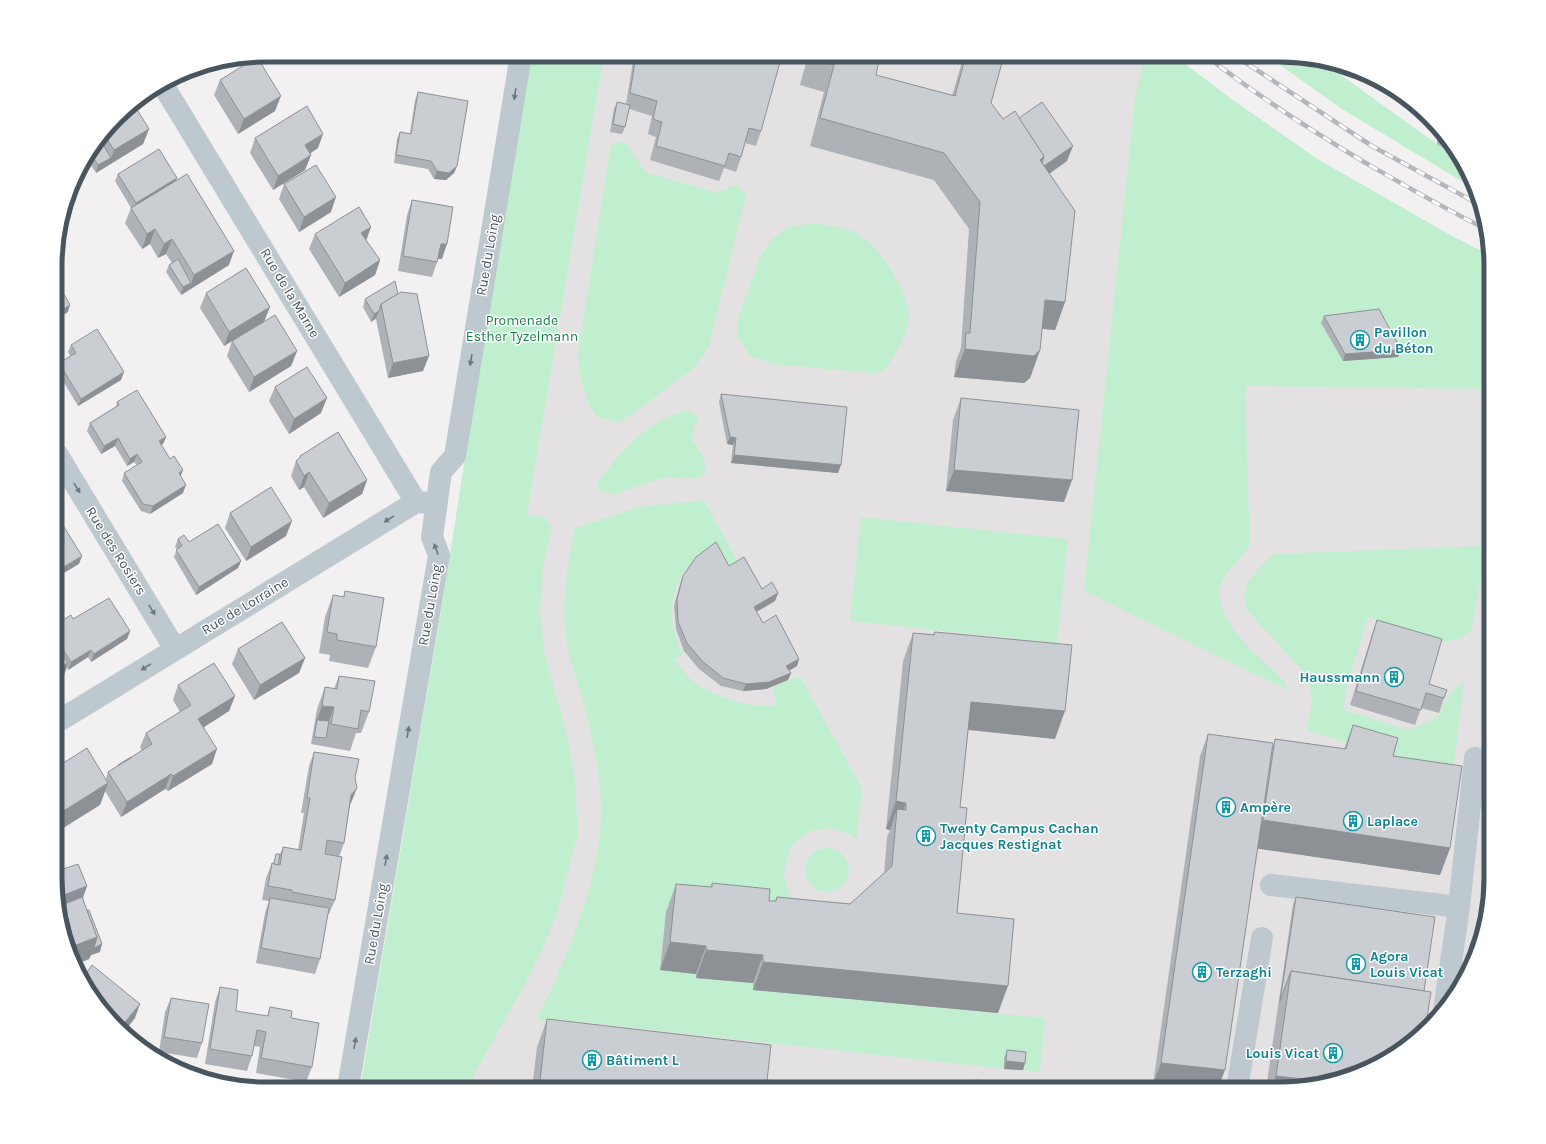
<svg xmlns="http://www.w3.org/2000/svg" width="1546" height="1144" font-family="Karla,sans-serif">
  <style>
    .education { fill: #e4e1e3 }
    .green { fill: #c0efd0 }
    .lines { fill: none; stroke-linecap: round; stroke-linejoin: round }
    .pedestrian { stroke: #bec8cf; stroke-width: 22 }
    .minor { stroke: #bec8cf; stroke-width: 22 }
    .rail-casing { stroke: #b3b6bb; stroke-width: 4.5 }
    .rail { stroke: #fff; stroke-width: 3; stroke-dasharray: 9; stroke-linecap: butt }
    .wall { fill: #aeb1b5 }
    .shaded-wall { fill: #8d9094 }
    .building { fill: #caced3; stroke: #8d9094 }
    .oneway { fill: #6b7880 }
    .labels { text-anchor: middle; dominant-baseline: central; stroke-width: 3; stroke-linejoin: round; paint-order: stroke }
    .street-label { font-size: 14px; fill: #48555e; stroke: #fff }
    .park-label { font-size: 14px; fill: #188048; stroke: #fff }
    .culture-label { font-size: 14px; font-weight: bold; fill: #0d838f; stroke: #fff; text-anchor: start }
    .rim { fill: none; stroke: #48555e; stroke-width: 5 }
  </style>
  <rect width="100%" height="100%" fill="#f3f0f1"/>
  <polygon class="education" points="604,55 1130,55 1143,66 1491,266 1491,892 1480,946 1447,1007 1419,1037 1280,1089 431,1089"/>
  <g class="green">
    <polygon points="531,55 604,55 527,515 545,517 552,527 543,567 540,614 545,655 568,739 575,780 578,833 557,914 541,952 523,988 476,1071 469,1089 360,1089 445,587 470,426"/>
    <path d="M1130,55H1173L1233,100L1316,158L1445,232L1491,256V389L1245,386L1250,546C1242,555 1222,576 1220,588C1214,623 1262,659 1284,681L1289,691L1084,591L1135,98L1143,66Z"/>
    <polygon points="1266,55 1294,55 1323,62 1437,144 1460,157 1469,172 1473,188 1342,109"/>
    <path d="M618,142L626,143L645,172L717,193L735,185L746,194L709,346L695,367L642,407L618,423L596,416C583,394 580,379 578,353L611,145Z"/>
    <path d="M816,223C827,225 848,228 857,233C881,248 909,291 909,319C909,332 892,361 884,371L873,373L772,364L750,355L738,339V319L758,262L769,242L787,227Z"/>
    <path d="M687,410L699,418L694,427L692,440L704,458L706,474L698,478L665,477L615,494C607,493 600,492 597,484C621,450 646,422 687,410Z"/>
    <path d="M704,500L738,562L726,569L698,555C668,587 665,616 683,655L674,659C680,666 685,674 693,681C711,696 753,710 777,705L772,688L800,676L862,788L857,839C826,816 785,832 785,873H783L789,892L794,899L702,915L666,912L660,970L696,974V978L753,983V990L1045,1018L1040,1072L1023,1070V1060L1005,1058L1004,1069L575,1021H540L538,1017C568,955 604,872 601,801C599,766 591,731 582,697C576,677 568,657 566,636C561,599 568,564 575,528L639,507Z"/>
    <polygon points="861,517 1068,539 1057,643 850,621"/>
    <path d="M1485,546L1488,557L1486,573H1482L1471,631L1460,638L1440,643L1368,617L1345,694L1344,710L1409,730L1431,721L1440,714L1448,695L1464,681L1454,766L1426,767L1306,730C1312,708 1315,692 1304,672L1246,609C1239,584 1257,571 1273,554Z"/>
    <circle cx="827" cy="870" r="22"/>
  </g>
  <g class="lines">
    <polyline class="pedestrian" points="1444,1010 1459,907 1475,758"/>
    <g class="minor">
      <polyline points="163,85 416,502"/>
      <polyline points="57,454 175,649"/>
      <polyline points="57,722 416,502 431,503"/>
      <polyline points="1271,885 1459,907"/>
      <polyline points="346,1089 349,1082 439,555 432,537 441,472 455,456 521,55"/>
      <polyline points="1237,1089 1262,938"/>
    </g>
    <g class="rail-casing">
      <g id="rail">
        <path d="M1205,55C1256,95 1309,129 1364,162C1404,185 1443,208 1484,228"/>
        <polyline points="1234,55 1372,146 1478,204"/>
      </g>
    </g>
    <use href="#rail" class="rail"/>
  </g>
  <g class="wall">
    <polygon points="634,55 754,55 761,131 756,146 745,143 741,157 736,172 724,168 719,181 650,160 656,137 648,134 652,116 629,109 625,127 622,134 610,132 614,109 617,102 626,104"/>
    <polygon points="809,55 861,55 876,75 952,96 964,55 1004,55 991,103 1003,119 1019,118 1067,161 1049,174 1065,302 1055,330 1042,329 1040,350 1030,378 1024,383 954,377 956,361 961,348 969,229 934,180 810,146 824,92 800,85 804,70"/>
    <polygon points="220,80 275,111 238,134 214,95"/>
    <polygon points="418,92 457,166 454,173 446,180 434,179 428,169 394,163 397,139 400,132 410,134 415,100"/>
    <polygon points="127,108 149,129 143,144 96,173 87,159"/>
    <polygon points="1439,129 1447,137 1448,141 1445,149 1437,144 1437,133"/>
    <polygon points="255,138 318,148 310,154 311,155 305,170 273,190 250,153"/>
    <polygon points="118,174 176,180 229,265 181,295 166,272 169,265 172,263 166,254 158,258 150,244 142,249 125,223 131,208 115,181"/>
    <polygon points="284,184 331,212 299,232 279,199"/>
    <polygon points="412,200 442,259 438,259 432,277 398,271 407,215"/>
    <polygon points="315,234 366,240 380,260 375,275 339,297 309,249"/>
    <polygon points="206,293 264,321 297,351 291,366 249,392 227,356 232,341 224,346 200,308"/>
    <polygon points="398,294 423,371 388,378 376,319 371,322 363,307 365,299"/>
    <polygon points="1324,316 1398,357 1343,361 1321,323"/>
    <polygon points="71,345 121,380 78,406 57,371 59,363 71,357 68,352"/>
    <polygon points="275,387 321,413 289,434 269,401"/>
    <polygon points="721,394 838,473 731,463 733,445 727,444 719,402"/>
    <polygon points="961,398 1064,502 946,491 953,420"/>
    <polygon points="117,402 166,437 163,444 161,445 181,476 183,493 150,514 141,511 122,481 124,473 137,465 134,462 127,466 115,446 101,454 87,431 90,423 116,407"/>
    <polygon points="300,456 367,480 362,494 323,518 304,487 299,490 291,476 296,461 299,459"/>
    <polygon points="230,513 286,536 246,561 225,528"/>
    <polygon points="178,539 189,542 241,561 238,568 196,595 174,557 177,549 175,547"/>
    <polygon points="729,566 762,589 778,593 775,601 756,612 763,623 799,659 797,666 789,671 791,673 788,680 766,689 743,691 721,686 699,669 684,651 676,629 674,606 680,584 683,576"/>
    <polygon points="345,591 376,647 368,668 329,661 330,655 319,653 325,617 333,595 343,597"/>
    <polygon points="73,619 130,631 127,639 91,662 88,657 68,670 67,667 63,678 57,682 57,624"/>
    <polygon points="1377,620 1429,684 1444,698 1439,713 1421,708 1415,725 1350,705 1372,634"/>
    <polygon points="935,632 1055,739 968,730 960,807 957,913 998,1013 753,990 753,983 696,978 696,974 660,970 666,912 676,884 711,887 712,883 769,901 775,901 777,897 850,904 884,874 887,837 890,830 886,829 903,661 913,633 933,634"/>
    <polygon points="238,649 305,658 299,673 254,700 232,664"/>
    <polygon points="339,676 369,712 361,733 356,733 350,751 311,744 317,709 325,687 334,689"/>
    <polygon points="178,685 235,696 229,711 204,727 212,764 168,791 165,789 121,817 105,791 100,805 106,779 108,772 118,766 118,765 142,751 140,747 146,733 180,712 173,700"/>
    <polygon points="1353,725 1393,756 1450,848 1440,875 1258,848 1218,1089 1192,1089 1153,1084 1200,756 1208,734 1273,747 1275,739 1344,749"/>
    <polygon points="314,752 351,803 350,805 344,843 339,857 335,900 329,914 328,914 320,959 315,974 256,963 265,913 269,901 262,900 266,878 272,863 273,864 276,854 280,854 283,847 298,850 304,813 301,813 309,766"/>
    <polygon points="57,851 63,869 87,886 83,898 100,952 91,955 89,959 77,964 57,905"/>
    <polygon points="1296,897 1435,917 1280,1089 1266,1089 1293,904"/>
    <polygon points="220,987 236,1011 267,1016 270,1007 291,1018 312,1067 306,1082 256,1073 260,1047 254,1046 252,1056 247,1071 205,1064 215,1002"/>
    <polygon points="171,998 202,1043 197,1058 159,1052 165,1012"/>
    <polygon points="547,1019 766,1089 532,1089 537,1047"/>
    <polygon points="1007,1050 1025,1063 1023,1070 1004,1069 1004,1058"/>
    <polygon points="975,1080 1013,1089 972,1089"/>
  </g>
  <g class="shaded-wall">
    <polygon points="281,96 275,111 238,134 244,119"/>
    <polygon points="149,129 143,144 96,173 98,165 111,158 114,150"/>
    <polygon points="323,134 318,148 299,160 305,145"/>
    <polygon points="1073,146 1067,161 1030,187 1040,160 1044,156"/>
    <polygon points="311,155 305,170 273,190 278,176"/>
    <polygon points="457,166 454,173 446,180 434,179 437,171"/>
    <polygon points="177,178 174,186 133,211 136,203"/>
    <polygon points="336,197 331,212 299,232 304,217"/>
    <polygon points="371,227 366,241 361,233"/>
    <polygon points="155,229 150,244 142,249 147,234"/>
    <polygon points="172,239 166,254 158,258 164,244"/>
    <polygon points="441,244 447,244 442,259 435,258"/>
    <polygon points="234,251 229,265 189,290 194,275"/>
    <polygon points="380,260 375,275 339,297 345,283"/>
    <polygon points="191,283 189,290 181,295 183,287"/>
    <polygon points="1045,300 1065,302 1055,330 1035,328"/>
    <polygon points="70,305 68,312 57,319 57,313"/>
    <polygon points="270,307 264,322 224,346 229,332"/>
    <polygon points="379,311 376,318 371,322 374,314"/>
    <polygon points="965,349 1040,350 1030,378 1024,383 954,377"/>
    <polygon points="1401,350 1398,357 1343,361 1345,354"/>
    <polygon points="297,351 291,366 249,392 254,377"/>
    <polygon points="429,356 423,371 388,378 393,363"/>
    <polygon points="124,372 121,380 78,406 81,399"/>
    <polygon points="327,398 321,413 289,434 294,419"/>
    <polygon points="166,437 163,444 156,448 159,441"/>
    <polygon points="730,437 736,438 733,445 727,444"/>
    <polygon points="118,438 115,446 101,454 104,446"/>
    <polygon points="137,454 134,462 127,466 130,459"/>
    <polygon points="734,455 841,465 838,473 731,463"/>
    <polygon points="183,470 180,478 179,473"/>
    <polygon points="954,470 1072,480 1064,502 946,491"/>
    <polygon points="309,472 304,487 299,490 304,476"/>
    <polygon points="367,480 362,494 323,518 329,503"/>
    <polygon points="186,485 183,493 150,514 153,506"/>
    <polygon points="292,521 286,536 246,561 251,547"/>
    <polygon points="82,556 79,564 57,577 57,571"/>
    <polygon points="241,561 238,568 196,595 199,587"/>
    <polygon points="778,593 775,601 751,615 754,607"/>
    <polygon points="130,631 127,639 91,662 94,654"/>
    <polygon points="91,650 88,657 68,670 71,662"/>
    <polygon points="305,658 299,673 254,700 260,685"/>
    <polygon points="799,659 797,666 783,674 786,666"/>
    <polygon points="68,663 63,678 57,682 57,670"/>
    <polygon points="791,673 788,680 766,689 743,691 746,684"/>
    <polygon points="235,696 229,711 193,734 198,719"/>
    <polygon points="971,702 1065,711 1055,739 961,729"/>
    <polygon points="322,706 334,707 326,729 317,720"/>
    <polygon points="217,749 212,764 168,791 173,776"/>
    <polygon points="171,774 165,789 121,817 127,802"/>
    <polygon points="108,783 100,805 57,832 57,815"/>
    <polygon points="357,788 351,803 346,810 351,795"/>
    <polygon points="896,801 906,803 896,830 897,809 890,830 886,829"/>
    <polygon points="1263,820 1450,848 1440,875 1253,848"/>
    <polygon points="59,883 57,890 57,884"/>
    <polygon points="87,886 79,908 58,910 64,895"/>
    <polygon points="97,937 102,944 100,952 91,955 89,959 77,964 71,947"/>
    <polygon points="670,942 706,946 696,974 660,970"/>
    <polygon points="706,950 763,955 753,983 696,978"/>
    <polygon points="763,962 1008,986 998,1013 753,990"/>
    <polygon points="140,1004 135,1018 125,1031 121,1027"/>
    <polygon points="1006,1061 1025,1063 1023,1070 1004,1069"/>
    <polygon points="1161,1063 1225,1070 1218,1089 1192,1089 1153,1084"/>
    <polygon points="1276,1076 1330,1082 1280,1089 1271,1089"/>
  </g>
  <g class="building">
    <polygon points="636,55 754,55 780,62 761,131 749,128 741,157 729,153 725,166 656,146 662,122 653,119 657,101 630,93"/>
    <polygon points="810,55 861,55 879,60 876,75 955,96 966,55 1004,55 991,103 1003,119 1015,111 1044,156 1040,160 1075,211 1065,302 1045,300 1040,350 1034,356 965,349 966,333 970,333 980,202 944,153 820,118 834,65 810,58"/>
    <polygon points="257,57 281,96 244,119 220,80"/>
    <polygon points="418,92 468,101 457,166 449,173 437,171 431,161 396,155 400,132 411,134"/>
    <polygon points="617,102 630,105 625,127 613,124"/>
    <polygon points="1042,102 1073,146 1044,166 1042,163 1044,156 1019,118"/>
    <polygon points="133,103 149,129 114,150 105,136 127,108"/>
    <polygon points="307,106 323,134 305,145 311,155 278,176 255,138"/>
    <polygon points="1440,130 1447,137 1448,139 1448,141 1440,136"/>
    <polygon points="101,141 111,158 98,165 91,154"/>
    <polygon points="159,149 177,178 136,203 118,174"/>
    <polygon points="316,165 336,197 304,217 284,184"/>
    <polygon points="187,174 234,251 194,275 172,239 164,244 155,229 147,234 131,208"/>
    <polygon points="412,200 453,207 447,244 441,244 437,262 403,256"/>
    <polygon points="359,207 371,227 361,233 380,260 345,283 315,234"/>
    <polygon points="178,259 191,283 183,287 169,265"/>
    <polygon points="246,268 270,307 229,332 206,293"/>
    <polygon points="395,281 398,294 381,304 379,311 374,314 365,299"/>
    <polygon points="57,282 70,305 57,313"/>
    <polygon points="401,292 417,294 429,356 393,363 381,304"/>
    <polygon points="1379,309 1401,350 1345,354 1324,316"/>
    <polygon points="275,315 297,351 254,377 232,341"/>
    <polygon points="97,329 124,372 81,399 59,363 76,353 71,345"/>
    <polygon points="307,367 327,398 294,419 275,387"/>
    <polygon points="137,390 166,437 159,441 170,459 174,456 183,470 179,473 186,485 153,506 143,504 124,473 142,462 137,454 130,459 118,438 104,446 90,423 119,405 117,402"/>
    <polygon points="721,394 847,407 841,465 734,455 736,438 730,437"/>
    <polygon points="961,398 1079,410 1072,480 954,470"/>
    <polygon points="338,432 367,480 329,503 309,472 304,476 296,461 301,457 300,456"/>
    <polygon points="271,487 292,521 251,547 230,513"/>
    <polygon points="59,519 82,556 57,571 57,520"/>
    <polygon points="218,524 241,561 199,587 176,550 182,546 178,539 184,535 189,542"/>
    <polygon points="716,542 729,566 744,557 762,589 772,582 778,593 754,607 763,623 776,615 799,659 786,666 791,673 769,682 746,684 723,678 702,661 687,643 678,622 677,599 683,576 696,557"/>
    <polygon points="345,591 384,598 376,647 337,640 337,634 327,632 333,595 344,597"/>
    <polygon points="109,598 130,631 94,654 91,650 71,662 57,640 57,624 71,615 73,619"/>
    <polygon points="1377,620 1442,639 1429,684 1447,690 1444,698 1426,693 1421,710 1356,691"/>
    <polygon points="282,622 305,658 260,685 238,649"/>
    <polygon points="935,632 1072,645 1065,711 971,702 960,807 967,808 957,913 1014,919 1008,986 763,962 763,955 706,950 706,946 670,942 676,884 712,887 712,883 770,889 769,901 776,901 777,897 850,904 892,866 897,809 906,810 906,803 896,801 913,633 934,635"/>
    <polygon points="57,645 68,663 57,670"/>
    <polygon points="214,663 235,696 198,719 217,749 173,776 171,774 127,802 108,772 152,744 146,733 191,705 178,685"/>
    <polygon points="339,676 375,681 369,712 361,710 358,729 331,724 334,707 322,706 325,687 337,689"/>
    <polygon points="317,720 329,721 326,738 314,737"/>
    <polygon points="1353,725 1398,738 1393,756 1462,766 1450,848 1263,820 1275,739 1346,749"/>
    <polygon points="1208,734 1273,743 1225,1070 1161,1063"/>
    <polygon points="87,748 108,783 57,815 57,767"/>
    <polygon points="314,752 359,759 355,778 357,788 351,795 344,843 327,840 325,854 342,857 335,900 292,892 292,890 268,886 272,863 280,865 283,847 301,850 310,798 307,798"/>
    <polygon points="131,757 131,758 119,765 118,765"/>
    <polygon points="57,851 63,869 78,864 87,886 64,895 59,883 57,884"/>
    <polygon points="276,854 280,854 278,865 274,864"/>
    <polygon points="82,897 97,937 71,947 57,907"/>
    <polygon points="1296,897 1435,917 1424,991 1291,971 1280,1001"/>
    <polygon points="270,898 329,908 320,959 261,948"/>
    <polygon points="87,910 89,910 102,944 94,948 97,937"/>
    <polygon points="92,965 140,1004 121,1027 83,983 82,979"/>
    <polygon points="1291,971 1431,992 1425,1030 1419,1037 1374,1067 1334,1082 1330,1082 1276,1076"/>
    <polygon points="220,987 238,990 236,1011 268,1016 270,1007 292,1011 291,1018 319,1023 312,1067 261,1058 266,1032 257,1030 252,1056 210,1049"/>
    <polygon points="171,998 209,1004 202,1043 164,1037"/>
    <polygon points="547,1019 771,1045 766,1089 539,1089"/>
    <polygon points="1007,1050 1026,1052 1025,1063 1006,1061"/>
    <polygon points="975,1080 1013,1084 1013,1089 974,1089"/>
  </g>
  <defs><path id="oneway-solid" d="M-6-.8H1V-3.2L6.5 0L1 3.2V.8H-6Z"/></defs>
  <g class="oneway">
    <use href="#oneway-solid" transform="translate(515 94) rotate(99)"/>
    <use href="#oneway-solid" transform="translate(471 360) rotate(99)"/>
    <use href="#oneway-solid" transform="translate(77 488) rotate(58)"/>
    <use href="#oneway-solid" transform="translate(389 519) rotate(148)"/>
    <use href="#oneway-solid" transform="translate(436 549) rotate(-110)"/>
    <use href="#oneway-solid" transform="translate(152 610) rotate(58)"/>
    <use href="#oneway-solid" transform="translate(146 667) rotate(148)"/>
    <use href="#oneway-solid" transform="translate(408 732) rotate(-80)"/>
    <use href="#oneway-solid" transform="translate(386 860) rotate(-80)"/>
    <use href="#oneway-solid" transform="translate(355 1043) rotate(-80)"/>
  </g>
  <defs>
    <g id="building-ring" transform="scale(1)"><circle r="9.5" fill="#fff" stroke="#0f9aa8" stroke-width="1.5"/><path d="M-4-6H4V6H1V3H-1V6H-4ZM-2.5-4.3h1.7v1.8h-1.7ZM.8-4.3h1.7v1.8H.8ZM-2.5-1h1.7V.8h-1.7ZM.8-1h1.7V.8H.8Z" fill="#0f9aa8"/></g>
  </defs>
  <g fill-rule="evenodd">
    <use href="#building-ring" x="1360" y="340"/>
    <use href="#building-ring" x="1394" y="677"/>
    <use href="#building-ring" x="1226" y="807"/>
    <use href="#building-ring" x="1353" y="821"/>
    <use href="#building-ring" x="926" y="836"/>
    <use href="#building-ring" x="1356" y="964"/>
    <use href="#building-ring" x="1202" y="972"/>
    <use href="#building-ring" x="1333" y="1053"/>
    <use href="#building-ring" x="592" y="1060"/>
  </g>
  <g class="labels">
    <g class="street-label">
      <text transform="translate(488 255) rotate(-80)">Rue du Loing</text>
      <text transform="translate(290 293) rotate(59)">Rue de la Marne</text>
      <text transform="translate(116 551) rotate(58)">Rue des Rosiers</text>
      <text transform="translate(430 605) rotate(-80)">Rue du Loing</text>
      <text transform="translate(245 606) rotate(-31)">Rue de Lorraine</text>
      <text transform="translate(376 924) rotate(-80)">Rue du Loing</text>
    </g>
    <g class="park-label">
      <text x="522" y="320">Promenade<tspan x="522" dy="16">Esther Tyzelmann</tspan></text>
    </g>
    <g class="culture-label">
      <text x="1374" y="332">Pavillon<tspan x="1374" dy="16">du Béton</tspan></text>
      <text x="1380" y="677" text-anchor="end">Haussmann</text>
      <text x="1240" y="807">Ampère</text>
      <text x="1367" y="821">Laplace</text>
      <text x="940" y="828">Twenty Campus Cachan<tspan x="940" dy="16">Jacques Restignat</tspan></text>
      <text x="1370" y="956">Agora<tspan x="1370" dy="16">Louis Vicat</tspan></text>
      <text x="1216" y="972">Terzaghi</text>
      <text x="1319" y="1053" text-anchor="end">Louis Vicat</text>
      <text x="606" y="1060">Bâtiment L</text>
    </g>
  </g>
  <path d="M0 0H1546V1144H0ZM266 62H1280A204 204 0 0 1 1484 266V878A204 204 0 0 1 1280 1082H266A204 204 0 0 1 62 878V266A204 204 0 0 1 266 62Z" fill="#fff" fill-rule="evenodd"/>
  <path class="rim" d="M266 62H1280A204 204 0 0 1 1484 266V878A204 204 0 0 1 1280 1082H266A204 204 0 0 1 62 878V266A204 204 0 0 1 266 62Z"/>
</svg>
